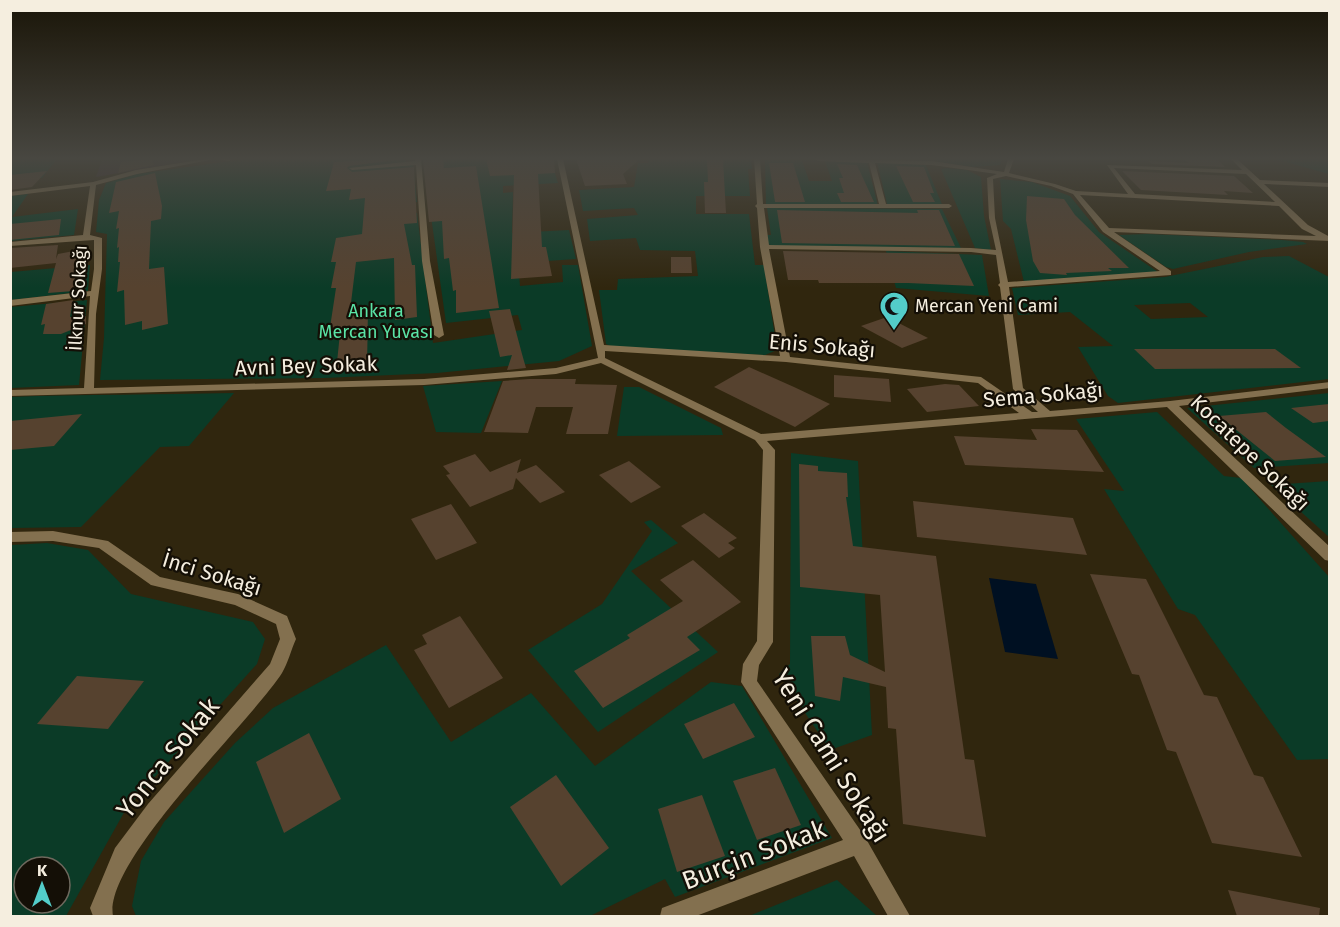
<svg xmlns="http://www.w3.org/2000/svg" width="1340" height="927" font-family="'Fira Sans',sans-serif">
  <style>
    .commercial { fill: #3b282f }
    .green { fill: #0b3b27; fill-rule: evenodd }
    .water { fill: #001022 }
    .building { fill: #56422f }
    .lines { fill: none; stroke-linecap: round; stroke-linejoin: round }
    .street { fill: #83704f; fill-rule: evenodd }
    .labels { text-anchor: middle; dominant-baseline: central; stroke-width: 4.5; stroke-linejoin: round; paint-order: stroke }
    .far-street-label { font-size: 18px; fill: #f5eedf; stroke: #140f06 }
    .far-poi-label { font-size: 18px; fill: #f5eedf; stroke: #140f06; text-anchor: start }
    .far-park-label { font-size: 18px; fill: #5ae3a6; stroke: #140f06 }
    .street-label { font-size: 21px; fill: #f5eedf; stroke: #140f06 }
    .near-street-label { font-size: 26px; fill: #f5eedf; stroke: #140f06 }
  </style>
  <rect width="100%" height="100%" fill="#30260e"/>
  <polygon class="commercial" points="102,159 200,159 96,177"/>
  <g class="green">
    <polygon points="10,159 57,159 42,178 11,181"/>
    <polygon points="245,159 406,159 406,163 344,169 413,164 417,202 379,205 379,216 417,213 433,343 522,330 518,315 446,323 423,159 505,159 505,168 553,167 558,183 503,186 503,193 513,192 512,233 569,230 576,259 518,263 520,286 563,282 562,265 578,265 592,346 559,361 437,373 324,378 100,380 104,338 107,234 96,232 99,200 106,183 137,174"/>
    <polygon points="650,159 751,159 752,169 748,169 750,196 696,196 696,214 749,214 755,265 764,265 777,350 765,355 613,347 606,344 599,290 617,290 618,279 698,276 695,251 640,250 636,238 590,241 587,219 638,215 634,208 583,211 579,190 634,187 638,163 648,163"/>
    <polygon points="937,159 1002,159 1000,165 973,167 939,162"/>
    <polygon points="1275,159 1329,159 1329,174"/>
    <polygon points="765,160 802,160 809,181 832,181 825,161 867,162 878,206 766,204"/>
    <polygon points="877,162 926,165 943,207 890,206 887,204"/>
    <polygon points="947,168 967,170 981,177 984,216 991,250 975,248 941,169"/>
    <polygon points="1000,179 1032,182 1070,196 1099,232 1158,272 1024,282 1011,229 1003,221"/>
    <polygon points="28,194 12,217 78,209 74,235 11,241 10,196"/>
    <polygon points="767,208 942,209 961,248 773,246 768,244 766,235 771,235"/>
    <polygon points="1147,234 1282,240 1303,242 1307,244 1249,252 1173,269 1166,267 1119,235"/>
    <polygon points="886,251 982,255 989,296 896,288"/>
    <path d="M1289,256L1329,277V379L1118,403L1108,396L1078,347L1113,346L1070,312L1018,315L1012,288L1165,277L1263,257ZM1190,303L1208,317L1151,319L1134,305Z"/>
    <polygon points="90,265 88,291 11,300 11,272"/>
    <polygon points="87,300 79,385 11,388 11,307"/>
    <polygon points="502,381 481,433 436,432 423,386"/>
    <polygon points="624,387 639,387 721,428 723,435 617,436"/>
    <path d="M234,393L189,446L160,447L81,527L11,528L10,397C85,394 159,395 234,393Z"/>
    <polygon points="1329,393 1329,463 1254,468 1187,408"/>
    <polygon points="1157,412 1224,476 1241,478 1329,577 1329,759 1297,760 1195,615 1178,609 1104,489 1124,491 1076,419"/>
    <polygon points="791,453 858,461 872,735 830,750 779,674 790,664"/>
    <polygon points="1329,481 1329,537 1271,485"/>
    <polygon points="651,520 678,543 631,571 718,652 598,732 528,650 602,604 652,531 644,522"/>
    <path d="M47,543L88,550L131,594L253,622L265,639L257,664L126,809L66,916H11V545ZM24,867H60V903H24Z"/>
    <polygon points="386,645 451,742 531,693 595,766 711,682 742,686 832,838 675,897 665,879 590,916 136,916 132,906 141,861 164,822 235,743 273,708"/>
    <polygon points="837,880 877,916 749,916"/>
  </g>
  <polygon class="water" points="989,578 1036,584 1058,659 1005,652"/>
  <g class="building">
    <polygon points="152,159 154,165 118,173 121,162"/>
    <polygon points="383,159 403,159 349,166 347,168 352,172 414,167 417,223 404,224 412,265 415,265 417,317 395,320 394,258 356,262 350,311 368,309 367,368 336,372 340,333 329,334 336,288 331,288 336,262 331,262 336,238 362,234 365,198 349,200 351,189 326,191 334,162"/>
    <polygon points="443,159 444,168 476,166 499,308 456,313 456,290 453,291 449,258 444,259 442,221 429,222 423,160"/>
    <polygon points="486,159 554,159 555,173 538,174 542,247 546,247 552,276 511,279 514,175 490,176"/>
    <polygon points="576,159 640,159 623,174 627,184 585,186"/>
    <polygon points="707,159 723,159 726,213 705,213 704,182 708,182"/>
    <polygon points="1184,159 1217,159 1225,167 1152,164 1148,161 1189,163"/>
    <polygon points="769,163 793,163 805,202 775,202"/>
    <polygon points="837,164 857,165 874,202 841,202 837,193 844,193 839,178 843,178"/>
    <polygon points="896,166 924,167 934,193 930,193 935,202 913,202"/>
    <polygon points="47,171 32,187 10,190 10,175"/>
    <polygon points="1122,171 1234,176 1253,193 1224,191 1228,195 1141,190"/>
    <polygon points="155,173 162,206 161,219 151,221 149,269 164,267 168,324 142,330 142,321 125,325 124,290 117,292 120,262 118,262 119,247 117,248 119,228 116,229 119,211 109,213 116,182"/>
    <polygon points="1027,196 1064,199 1075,215 1129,268 1108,268 1112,271 1066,273 1067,275 1040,273 1033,261 1026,220"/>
    <polygon points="777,210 918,213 917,210 939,210 955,246 782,243"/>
    <polygon points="61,219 59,235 10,240 10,224"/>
    <polygon points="58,245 56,259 58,254 79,250 74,291 48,293 56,263 10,268 10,248"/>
    <polygon points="783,251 959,254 974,286 908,283 819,283 818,280 788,280"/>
    <polygon points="671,257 691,257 692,273 671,273"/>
    <polygon points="73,300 70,317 86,316 86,324 61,334 43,334 45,324 41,325 46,304"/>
    <polygon points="510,309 522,354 526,368 507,370 512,355 500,357 489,311"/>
    <polygon points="887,317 928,338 902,348 861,326"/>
    <polygon points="1134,349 1275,349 1301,368 1155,369"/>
    <polygon points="749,367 794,387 830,404 795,427 714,387"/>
    <polygon points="834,375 889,379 891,402 834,397"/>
    <polygon points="529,379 576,379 575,384 617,385 608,434 566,434 573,407 536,407 528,433 484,432 503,381"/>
    <polygon points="945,384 959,385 979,406 927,412 907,389"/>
    <polygon points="1329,404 1329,421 1313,423 1291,408"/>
    <polygon points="1266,412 1286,428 1326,457 1275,461 1219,416"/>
    <polygon points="82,414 54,446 10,450 10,421"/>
    <polygon points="1031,429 1077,430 1104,472 965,465 954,436 1037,440"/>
    <polygon points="475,454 490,472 521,459 517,473 536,465 565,492 540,503 516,478 513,489 470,507 446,475 450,474 443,466"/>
    <polygon points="629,461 661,487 631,503 599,475"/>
    <polygon points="799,464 818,466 818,471 847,473 848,497 846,497 853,546 936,556 965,759 974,760 986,837 903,824 896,729 888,728 886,687 843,677 840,701 815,696 811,636 845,636 850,655 885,672 880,595 800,587"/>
    <polygon points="913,501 1073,518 1087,555 917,537"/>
    <polygon points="451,504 477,543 436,560 411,519"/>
    <polygon points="704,513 737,538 728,543 735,548 719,558 681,526"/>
    <polygon points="693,560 741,602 687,637 700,650 603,708 574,671 630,638 627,635 683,601 660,580"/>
    <polygon points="1090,574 1146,579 1204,695 1217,697 1254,775 1263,777 1302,857 1212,843 1176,752 1167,750 1139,675 1132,674"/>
    <polygon points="460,616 503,678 449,708 414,650 427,644 422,635"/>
    <polygon points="77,676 144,681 108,729 37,724"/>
    <polygon points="734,703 755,737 703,759 684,724"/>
    <polygon points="309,733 341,799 284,833 256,762"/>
    <polygon points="775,768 801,825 757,840 733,781"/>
    <polygon points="556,775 609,848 561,886 510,807"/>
    <polygon points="702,795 725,856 677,872 658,809"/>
    <polygon points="1228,890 1320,908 1319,916 1237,916"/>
  </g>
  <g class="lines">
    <g class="street">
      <path d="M205,159H215L137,174L96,185L90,235L102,238V269L96,314L94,388L424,379L556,368L598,358L557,159H563L604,345L780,356L760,247L757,208L755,206L757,204L754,159H760L763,204H879L869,163L818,161L815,159L932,161L1004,172L1008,159H1014L1009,173L1055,184L1076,191L1128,194L1107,165L1242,170L1231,159H1237L1260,180L1330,183V187L1264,184L1308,225L1330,237V241L1114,232L1171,271V275L1009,287L1023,388L1050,411L1170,401L1330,382V388L1179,406L1330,547V561L1325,560L1167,407L767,441L775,450L773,642L759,665L757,681L865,837L910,916H888L854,856L696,916H660L662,908L843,840L741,682L743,664L757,641L763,450L755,440L601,363L556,374L424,385L10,396V390L84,388L90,296L10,306V300L91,291L94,269V240L10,246V242L83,235L90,186L10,196V192L93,182L136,170ZM875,163L932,165L997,174L987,178L989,218L996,250L971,248L769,245L764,208H949L952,206L949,204H886ZM1114,168L1246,174L1275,202L1135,194ZM1006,176L1051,186L1073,194L1103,232L1160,271L1008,282L995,218L993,179ZM1080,195L1279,206L1302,229L1316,236L1109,228ZM769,249L971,252L996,255L1000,283L998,285L1000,287L1013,389L1038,412H1032L981,377L790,357ZM605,351L786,362L978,383L1019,413L761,434L605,358Z"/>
      <polygon points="216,159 232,159 229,161"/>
      <polygon points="415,159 421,159 430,261 444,335 439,338 434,335 422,261 416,165 352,170 349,168 415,161"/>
      <path d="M53,531L108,541L160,577L238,594L287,616L296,639C291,650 288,663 282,673C249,724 103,861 113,916H93L90,908L115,848L148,804L270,664L280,639L276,624L235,605L151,585L99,548L53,541L10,542V532Z"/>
    </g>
  </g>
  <linearGradient id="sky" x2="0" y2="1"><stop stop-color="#1a1508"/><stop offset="0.55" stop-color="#484741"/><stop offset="1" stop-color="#484741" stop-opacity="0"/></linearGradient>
  <rect width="1340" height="288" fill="url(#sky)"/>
  <defs>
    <g id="mosque-pin" transform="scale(1.5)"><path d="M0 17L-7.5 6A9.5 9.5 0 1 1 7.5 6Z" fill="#53cdc9" stroke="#140f06"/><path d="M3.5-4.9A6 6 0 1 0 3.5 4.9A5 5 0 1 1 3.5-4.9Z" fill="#111"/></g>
  </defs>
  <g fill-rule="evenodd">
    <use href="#mosque-pin" x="894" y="306"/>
  </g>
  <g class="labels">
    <g class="far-street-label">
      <text transform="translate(78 298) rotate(-87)">İlknur Sokağı</text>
    </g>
    <g class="far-poi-label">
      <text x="915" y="306">Mercan Yeni Cami</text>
    </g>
    <g class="far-park-label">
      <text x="376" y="311">Ankara<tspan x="376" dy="21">Mercan Yuvası</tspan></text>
    </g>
    <g class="street-label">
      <text transform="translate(822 346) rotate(5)">Enis Sokağı</text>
      <text transform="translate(306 366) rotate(-2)">Avni Bey Sokak</text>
      <text transform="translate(1043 395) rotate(-5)">Sema Sokağı</text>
      <text transform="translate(1250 453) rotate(44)">Kocatepe Sokağı</text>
      <text transform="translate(212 574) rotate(17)">İnci Sokağı</text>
    </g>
    <g class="near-street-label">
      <text transform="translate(831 756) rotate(58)">Yeni Cami Sokağı</text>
      <text transform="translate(168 758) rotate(-51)">Yonca Sokak</text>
      <text transform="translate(754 855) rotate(-21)">Burçin Sokak</text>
    </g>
  </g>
  <rect width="1340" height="927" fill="none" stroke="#f5eedf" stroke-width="24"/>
  <g transform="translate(42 885)"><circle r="28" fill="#140f06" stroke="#6e685d" stroke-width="1.5"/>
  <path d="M0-4.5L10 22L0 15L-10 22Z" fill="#53cdc9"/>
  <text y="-9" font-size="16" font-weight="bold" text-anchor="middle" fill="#f5eedf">K</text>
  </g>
</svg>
